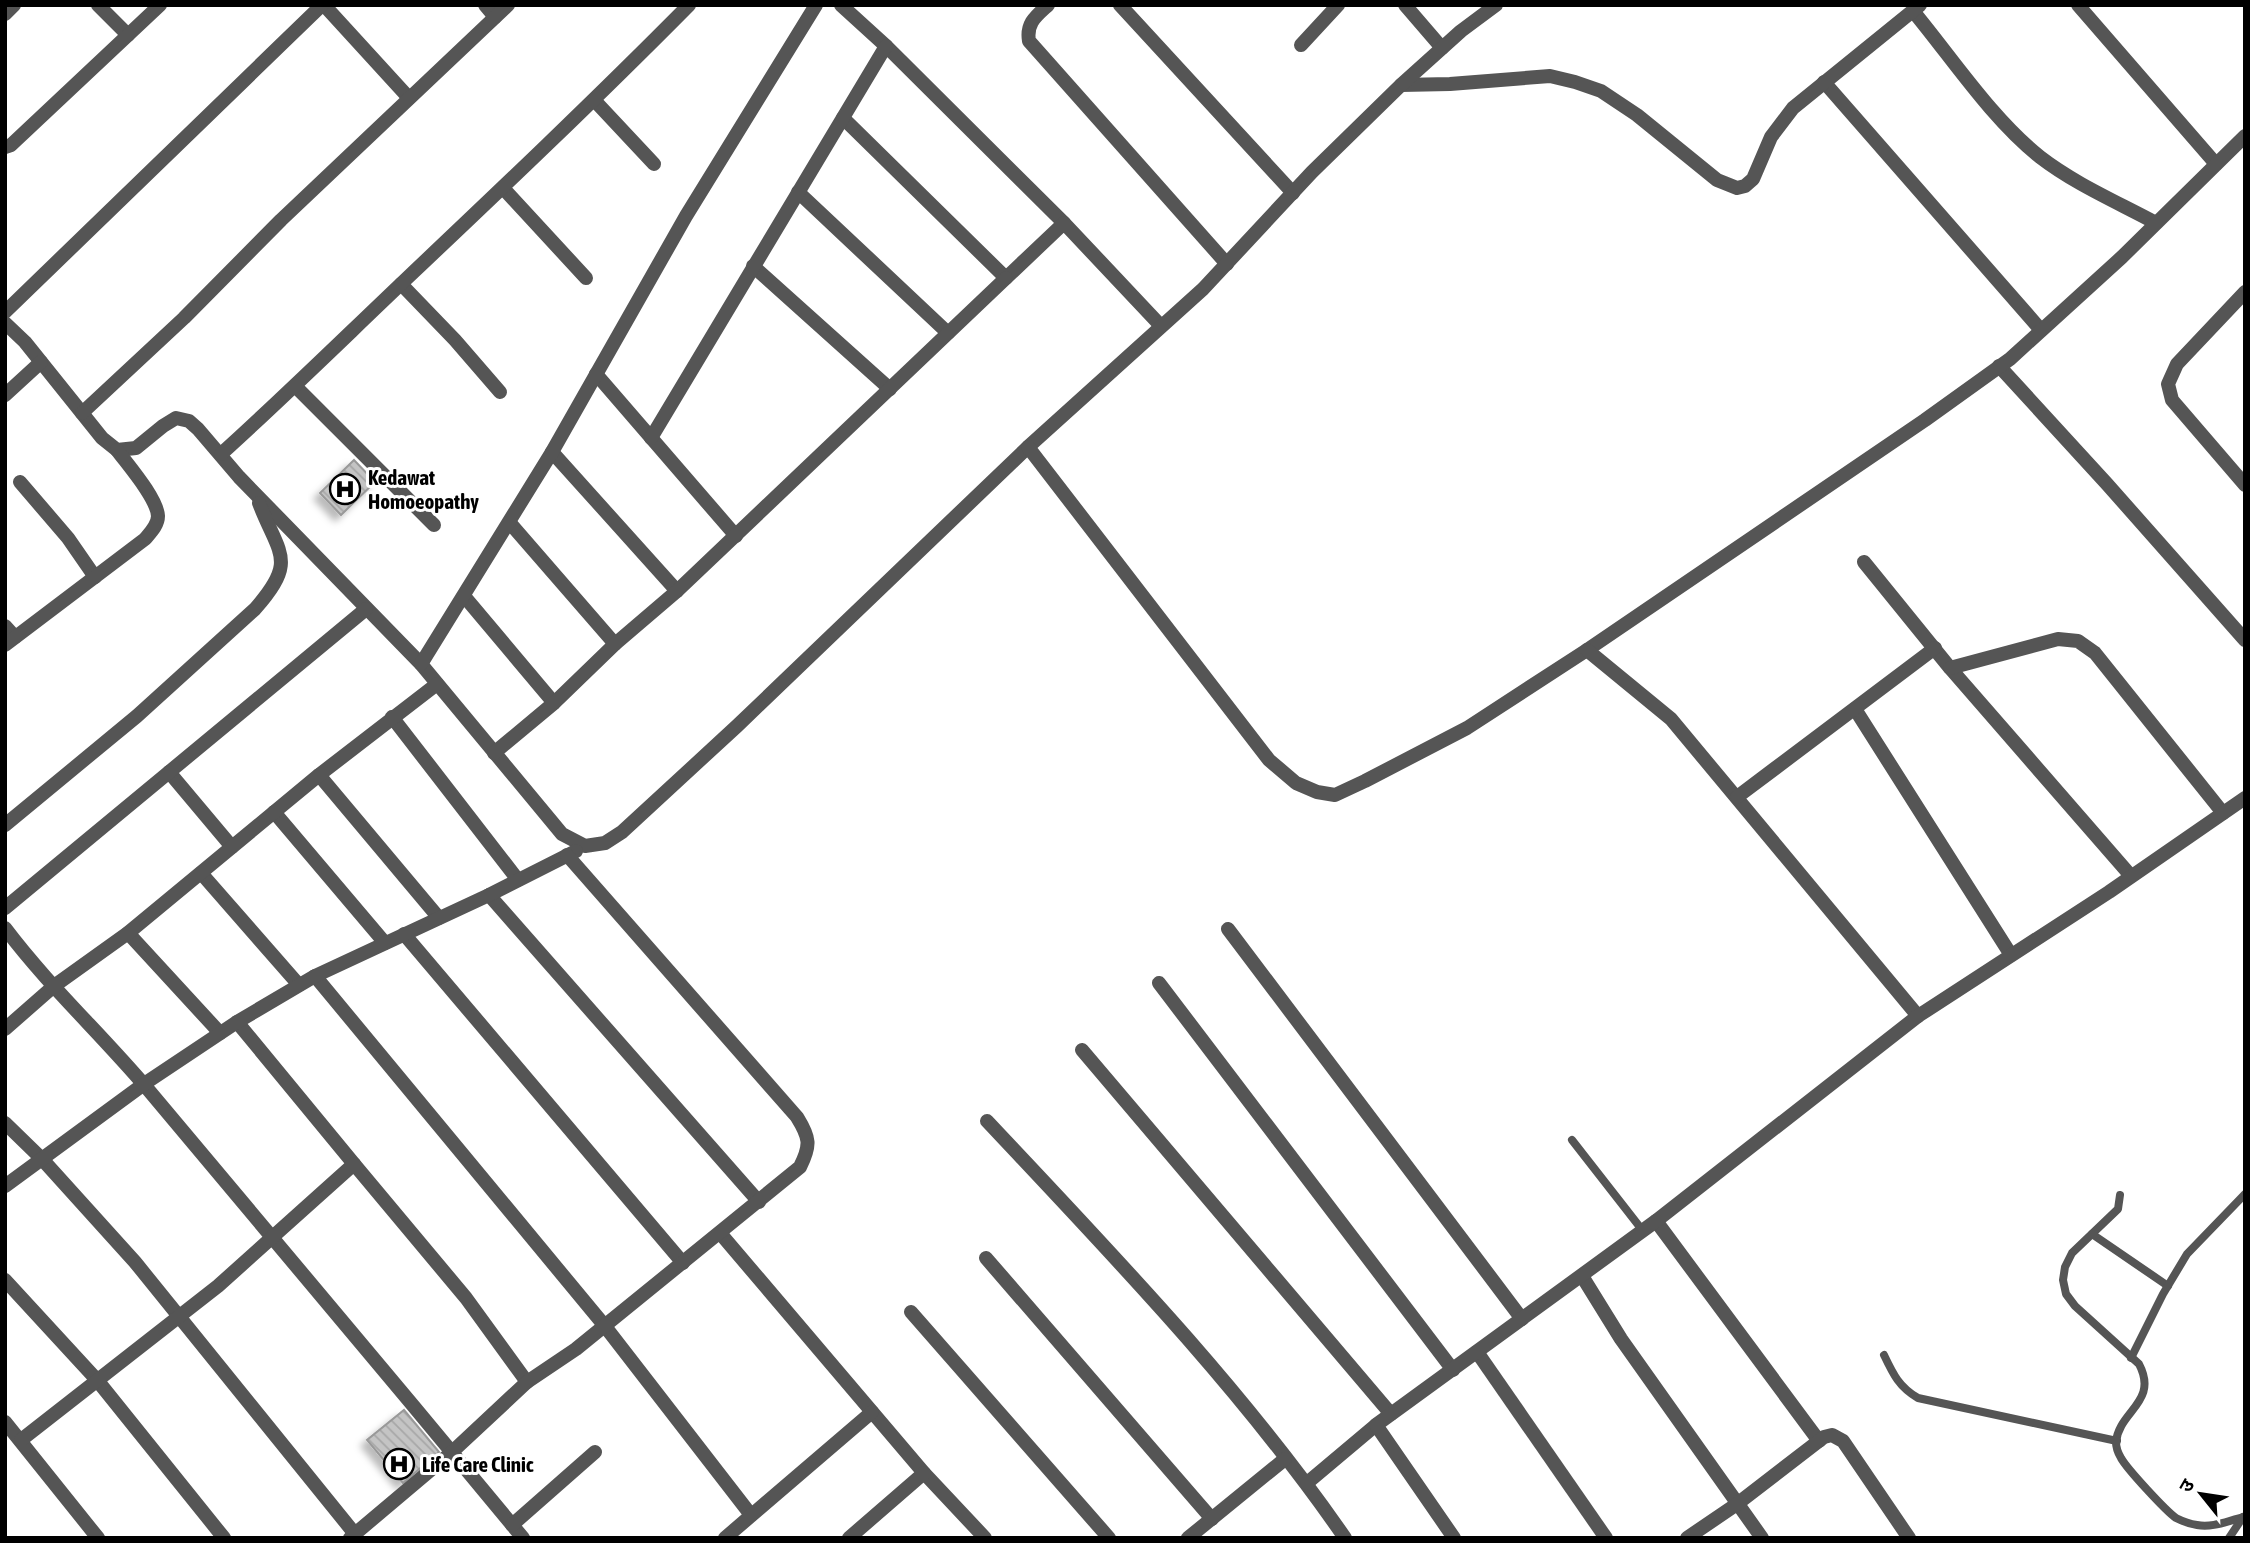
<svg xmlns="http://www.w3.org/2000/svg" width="2250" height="1543" font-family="'Asap Condensed','Noto Sans Devanagari',sans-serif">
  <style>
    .building { fill: url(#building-back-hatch); stroke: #999; stroke-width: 2; filter: url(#shadow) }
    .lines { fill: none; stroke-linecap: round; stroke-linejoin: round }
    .lane { stroke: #555; stroke-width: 8 }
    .street { stroke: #555; stroke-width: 14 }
    .labels { text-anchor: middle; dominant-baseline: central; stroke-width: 6; stroke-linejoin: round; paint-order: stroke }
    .poi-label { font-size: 21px; font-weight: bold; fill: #000; stroke: #fff; text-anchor: start }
  </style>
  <defs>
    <pattern id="building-back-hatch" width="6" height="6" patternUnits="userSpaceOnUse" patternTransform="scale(1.75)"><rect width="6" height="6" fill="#c4c4c4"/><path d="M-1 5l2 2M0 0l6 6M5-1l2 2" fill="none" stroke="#a7a7a7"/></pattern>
    <filter id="shadow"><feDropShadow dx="-6" dy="6" stdDeviation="3.5" flood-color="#0004"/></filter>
  </defs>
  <rect width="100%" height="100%" fill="#fff"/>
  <g class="building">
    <polygon points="354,460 375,482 341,515 320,493"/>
    <polygon points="404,1410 439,1452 403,1483 367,1440"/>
  </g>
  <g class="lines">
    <g class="lane">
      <polyline points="1572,1140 1643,1231"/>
      <path d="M2120,1195L2118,1209L2072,1253L2065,1267L2063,1280L2066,1294L2075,1306L2139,1364C2159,1402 2119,1411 2116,1442C2116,1447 2118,1453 2121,1458C2127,1469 2166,1511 2176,1518C2182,1521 2190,1524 2197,1525C2214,1528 2229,1520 2245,1517"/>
      <polyline points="2092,1234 2168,1286"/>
      <path d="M1884,1355C1893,1374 1899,1387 1918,1398L2117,1441"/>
      <polyline points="2131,1358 2163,1294 2187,1254 2245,1194"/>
      <polyline points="2229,1538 2243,1517"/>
    </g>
    <g class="street">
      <polyline points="98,5 128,35"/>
      <polyline points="324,5 409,98"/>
      <polyline points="485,5 495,17"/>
      <polyline points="841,5 886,46 1064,223"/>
      <path d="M1048,5C1036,16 1026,23 1029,41L1227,264"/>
      <polyline points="1120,5 1293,193"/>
      <polyline points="1405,5 1442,48"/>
      <polyline points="2078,5 2216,164"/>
      <path d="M1913,11C1952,58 1992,119 2040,157C2075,184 2117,202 2156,223"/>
      <polyline points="5,14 14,5"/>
      <polyline points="1301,45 1338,5"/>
      <polyline points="1824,82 2041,330"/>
      <polyline points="1401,85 1450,84 1550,76 1575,82 1601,91 1637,115 1717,180 1737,188 1745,186 1753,179 1771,137 1793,108 1920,5"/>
      <polyline points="595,101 654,164"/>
      <polyline points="843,118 1006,278 1064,223 1161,326"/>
      <polyline points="5,147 11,145 160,5"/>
      <polyline points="503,188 586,278"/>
      <polyline points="798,192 948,333"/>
      <polyline points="753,266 890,389"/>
      <polyline points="401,284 455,340 500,392"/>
      <polyline points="2245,292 2177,364 2168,384 2172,400 2245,485"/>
      <polyline points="5,312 322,5"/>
      <polyline points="5,323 25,342 102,438 117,450 136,448 163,426 176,418 189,421 198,429 239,477 421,664 562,834 585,846 605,843 622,832 737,726 1028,447 1203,289 1312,172 1401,85 1461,31 1496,5"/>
      <polyline points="1999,366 2107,484 2245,640"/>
      <polyline points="596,374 736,536"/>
      <polyline points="296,387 434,525"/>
      <polyline points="5,395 41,362"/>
      <polyline points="82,413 184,318 281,220 508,5"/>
      <polyline points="651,438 886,46"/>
      <polyline points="1028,447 1269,760 1296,783 1317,792 1335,795 1365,781 1467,728 1587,650 1925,420 2010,359 2122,257 2245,136"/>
      <polyline points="552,452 677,591"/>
      <path d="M221,454C283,398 342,340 403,282C499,191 595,100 689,5"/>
      <polyline points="20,482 68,538 95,577"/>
      <polyline points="510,523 615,644"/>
      <polyline points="1864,562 1950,668 2131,876"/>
      <polyline points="464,596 554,703"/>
      <polyline points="5,626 15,637"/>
      <path d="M5,645L145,539C151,532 158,525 158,516C157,498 128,465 117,450"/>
      <polyline points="1587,650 1671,719 1918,1016"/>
      <polyline points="421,664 552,452 686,216 816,5"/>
      <polyline points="1950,668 2058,639 2078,641 2095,653 2223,813"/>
      <polyline points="1855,709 2011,955"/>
      <polyline points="392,717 518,880"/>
      <polyline points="494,753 554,703 615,644 677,591 1006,278"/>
      <polyline points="169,772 232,847"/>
      <polyline points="319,775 439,918"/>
      <polyline points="1737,797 1935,648"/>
      <polyline points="274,812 385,943"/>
      <path d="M5,825L137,716L255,609C298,560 279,555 259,503"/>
      <polyline points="201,873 299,985"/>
      <polyline points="489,895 759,1202"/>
      <polyline points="5,908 366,609"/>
      <path d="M5,928C48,985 100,1033 146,1087C272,1236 398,1387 523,1538"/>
      <polyline points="1228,929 1522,1319"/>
      <polyline points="128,933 220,1033"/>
      <polyline points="404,934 683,1263"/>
      <polyline points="315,976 604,1325 751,1515"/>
      <polyline points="1159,983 1453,1370"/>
      <polyline points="237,1022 354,1164"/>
      <polyline points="5,1029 54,986 128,933 319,775 437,684"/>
      <polyline points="1082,1050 1391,1414"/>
      <path d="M987,1121C1112,1254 1242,1389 1345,1538"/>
      <polyline points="5,1123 42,1159 135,1262 355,1534"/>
      <polyline points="5,1186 144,1084 237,1022 315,976 489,895 576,851"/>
      <polyline points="1656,1221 1819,1441"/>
      <polyline points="720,1233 924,1473 985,1538"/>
      <polyline points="986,1258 1212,1519"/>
      <polyline points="1582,1276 1621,1339 1762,1538"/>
      <polyline points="5,1280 97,1380 224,1538"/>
      <polyline points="911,1312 1109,1538"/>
      <polyline points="1477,1352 1606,1538"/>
      <polyline points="5,1422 98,1538"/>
      <polyline points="21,1440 218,1286 354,1164 466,1298 527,1382"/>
      <polyline points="1307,1483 1376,1425"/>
      <polyline points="512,1525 595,1452"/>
      <path d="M350,1538L452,1452L527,1382L576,1349L800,1167C811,1145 810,1138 797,1117L567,855"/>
      <polyline points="725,1538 872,1412"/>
      <polyline points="849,1538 924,1473"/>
      <polyline points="1188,1538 1285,1459"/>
      <polyline points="1454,1538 1376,1425 1656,1221 1918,1016 2109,892 2245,798"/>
      <polyline points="1687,1538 1737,1504 1824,1437 1832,1435 1843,1441 1909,1538"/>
    </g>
  </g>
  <defs>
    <g id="hospital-ring" transform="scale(1.575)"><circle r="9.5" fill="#fff" stroke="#000" stroke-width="1.5"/><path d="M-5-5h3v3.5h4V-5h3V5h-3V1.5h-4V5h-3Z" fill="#000"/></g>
  </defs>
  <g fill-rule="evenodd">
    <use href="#hospital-ring" x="345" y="489"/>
    <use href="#hospital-ring" x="399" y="1464"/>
  </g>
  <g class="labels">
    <g class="poi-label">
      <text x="368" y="477">Kedawat<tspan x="368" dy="24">Homoeopathy</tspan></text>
      <text x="422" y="1464">Life Care Clinic</text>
    </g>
  </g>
  <rect width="2250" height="1543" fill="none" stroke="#000000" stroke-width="14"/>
  <g transform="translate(2201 1494) rotate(300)" stroke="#ffffff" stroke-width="5" paint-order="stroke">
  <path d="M0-5L12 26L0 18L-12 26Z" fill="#000000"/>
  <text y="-10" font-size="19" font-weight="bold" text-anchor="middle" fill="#000000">उ</text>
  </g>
</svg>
